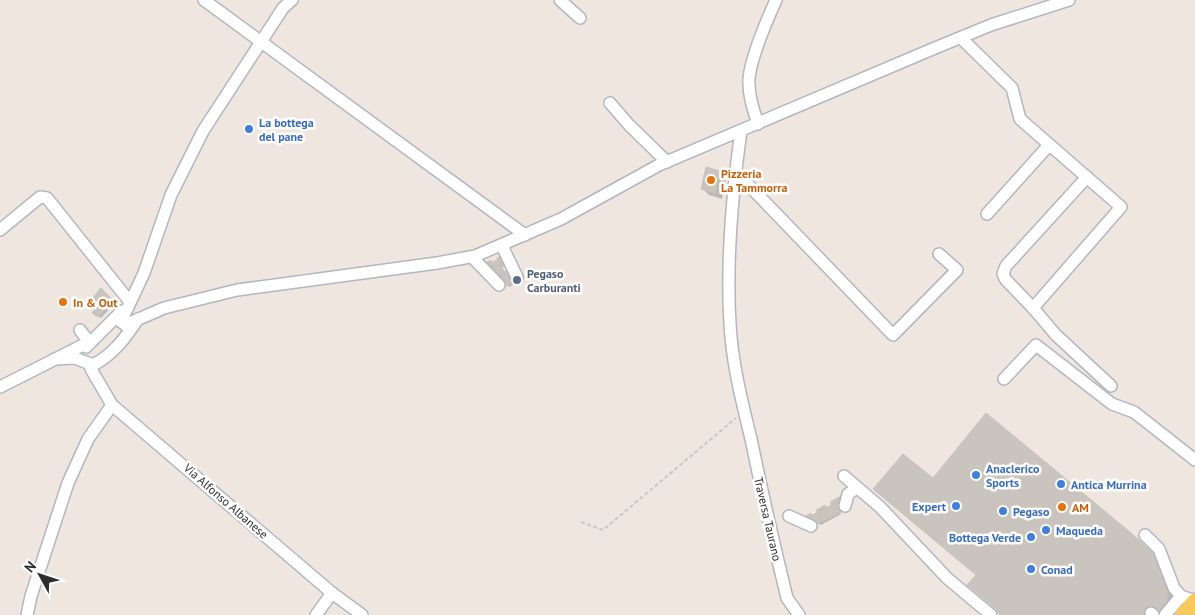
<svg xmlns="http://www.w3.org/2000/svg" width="1195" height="615" font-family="'PT Sans',sans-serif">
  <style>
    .shadow { fill: #0003 }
    .building { fill: #cac4be; stroke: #cac3b8 }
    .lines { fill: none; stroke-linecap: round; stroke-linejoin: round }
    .minor-tunnel { stroke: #c8c2bb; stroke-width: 11; stroke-dasharray: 11 5.5; stroke-linecap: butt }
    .minor-casing { stroke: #b3b6c1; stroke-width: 14 }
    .major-casing { stroke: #c8c8c8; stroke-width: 18 }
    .path { stroke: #c8c8c8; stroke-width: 2; stroke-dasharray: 4 2.5; stroke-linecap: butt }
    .minor { stroke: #fff; stroke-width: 11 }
    .major { stroke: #f7ca5c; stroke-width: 15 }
    .shop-dot { fill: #3f7fe0; stroke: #fff; stroke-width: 2 }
    .food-dot { fill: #e8710a; stroke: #fff; stroke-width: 2 }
    .service-dot { fill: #5c6f8a; stroke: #fff; stroke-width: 2 }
    .labels { text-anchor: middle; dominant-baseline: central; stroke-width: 5; stroke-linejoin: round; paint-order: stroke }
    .shop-label { font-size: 12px; font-weight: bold; fill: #366cbe; stroke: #fff; text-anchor: start }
    .food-label { font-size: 12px; font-weight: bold; fill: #c56008; stroke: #fff; text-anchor: start }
    .service-label { font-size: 12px; font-weight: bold; fill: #4e5e75; stroke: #fff; text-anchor: start }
    .street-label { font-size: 12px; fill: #2d2d2d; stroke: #fff }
  </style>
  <rect width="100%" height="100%" fill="#efe7df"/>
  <g class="shadow">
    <polygon points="719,172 726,178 722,199 709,195 702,188"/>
    <polygon points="499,261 505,273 513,285 509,287 507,285"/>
    <polygon points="101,290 115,303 101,318 96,314"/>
    <polygon points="933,480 1129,533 1159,561 1174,600 1165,615 1160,611 1151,615 1002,615 975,591 977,576"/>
    <polygon points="838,502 841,514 821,525 811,517"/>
  </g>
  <g class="building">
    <polygon points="706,167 720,171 715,193 701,189"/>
    <polygon points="499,259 504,272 506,271 513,283 506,286 504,280 489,264"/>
    <polygon points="101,288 114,301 98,317 92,313 94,310 88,304"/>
    <polygon points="986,413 1130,532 1153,553 1168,592 1167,601 1159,611 1153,606 1150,606 1145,608 1144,615 1000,615 996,609 967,585 976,575 873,489 903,454 933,478"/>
    <polygon points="838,501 838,508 841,512 818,524 815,519 809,517"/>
  </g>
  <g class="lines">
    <g class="minor-tunnel">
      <polyline points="483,269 508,259"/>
      <polyline points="494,280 515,272"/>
      <polyline points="804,523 847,498"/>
    </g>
    <g class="minor-casing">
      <g id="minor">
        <polyline points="204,0 525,235"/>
        <polyline points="560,0 580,18"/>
        <polyline points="961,38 1012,88 1020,119 1121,207 1033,308"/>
        <polyline points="610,103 629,125 667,162"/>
        <path d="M758,124C753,109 748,94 749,78C752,54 766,22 776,0"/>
        <path d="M741,131C732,195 726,259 730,324C732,363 742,402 751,439C762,492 774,545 787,598L799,615"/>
        <polyline points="735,171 893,335 957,270 939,254"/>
        <polyline points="1087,177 1006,266 1003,274 1006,280 1033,308 1056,335 1111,386"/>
        <polyline points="987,214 1049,145"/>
        <polyline points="0,230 40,197 47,198 130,302"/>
        <polyline points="504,244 504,250 517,277"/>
        <polyline points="472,257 499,285"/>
        <polyline points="121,322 144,273 171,195 203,131 283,8 292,0"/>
        <polyline points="125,325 164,308 237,290 437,263 475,256 561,219 659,165 935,48 991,25 1069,0"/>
        <polyline points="80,330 89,342"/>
        <polyline points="86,347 122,311"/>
        <path d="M55,359L75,358L93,365C113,355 126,337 138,319"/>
        <polyline points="90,364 91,369 112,405 332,593 362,615"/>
        <polyline points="1004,379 1036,345 1112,404 1134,412 1195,460"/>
        <polyline points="0,387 89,342"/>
        <polyline points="844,476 880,507 947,578 991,615"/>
        <polyline points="845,506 848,494 857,488"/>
        <polyline points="789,516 811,526"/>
        <polyline points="1145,535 1159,549 1174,588 1181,596 1195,601"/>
        <polyline points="1151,613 1153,615"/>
        <polyline points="27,615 31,596 68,483 88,439 112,405"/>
        <polyline points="316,615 332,593"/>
        <polyline points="1165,615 1181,596"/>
      </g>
    </g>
    <g class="major-casing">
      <polyline id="major" points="1183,615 1195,601"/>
    </g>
    <polyline class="path" points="581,522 603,530 736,418"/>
    <use href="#minor" class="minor"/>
    <use href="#major" class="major"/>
  </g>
  <g class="shop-dot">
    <circle cx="249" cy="129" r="5"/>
    <circle cx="976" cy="475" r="5"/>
    <circle cx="1061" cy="484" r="5"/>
    <circle cx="956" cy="506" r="5"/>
    <circle cx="1003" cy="511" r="5"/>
    <circle cx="1046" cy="530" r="5"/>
    <circle cx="1031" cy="537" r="5"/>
    <circle cx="1031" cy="569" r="5"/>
  </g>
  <g class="food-dot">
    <circle cx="711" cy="180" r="5"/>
    <circle cx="63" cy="302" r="5"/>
    <circle cx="1062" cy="507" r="5"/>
  </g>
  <circle class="service-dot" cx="517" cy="280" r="5"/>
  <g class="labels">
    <g class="shop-label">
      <text x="259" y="122">La bottega<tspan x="259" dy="14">del pane</tspan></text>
      <text x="986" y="468">Anaclerico<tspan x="986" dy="14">Sports</tspan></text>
      <text x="1071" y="484">Antica Murrina</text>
      <text x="946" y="506" text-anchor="end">Expert</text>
      <text x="1013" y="511">Pegaso</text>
      <text x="1056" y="530">Maqueda</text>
      <text x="1021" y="537" text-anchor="end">Bottega Verde</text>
      <text x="1041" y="569">Conad</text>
    </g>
    <g class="food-label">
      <text x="721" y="173">Pizzeria<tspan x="721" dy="14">La Tammorra</tspan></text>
      <text x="73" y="302">In &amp; Out</text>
      <text x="1072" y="507">AM</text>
    </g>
    <g class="service-label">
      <text x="527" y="273">Pegaso<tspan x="527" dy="14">Carburanti</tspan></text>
    </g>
    <g class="street-label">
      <text transform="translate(226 501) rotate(41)">Via Alfonso Albanese</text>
      <text transform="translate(768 519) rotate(77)">Traversa Taurano</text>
    </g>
  </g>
  <g transform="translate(40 575) rotate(310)" stroke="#ffffff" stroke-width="4" paint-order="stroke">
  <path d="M0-4L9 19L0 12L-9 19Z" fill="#2d2d2d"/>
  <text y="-8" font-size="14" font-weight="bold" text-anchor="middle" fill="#2d2d2d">N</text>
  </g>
</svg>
